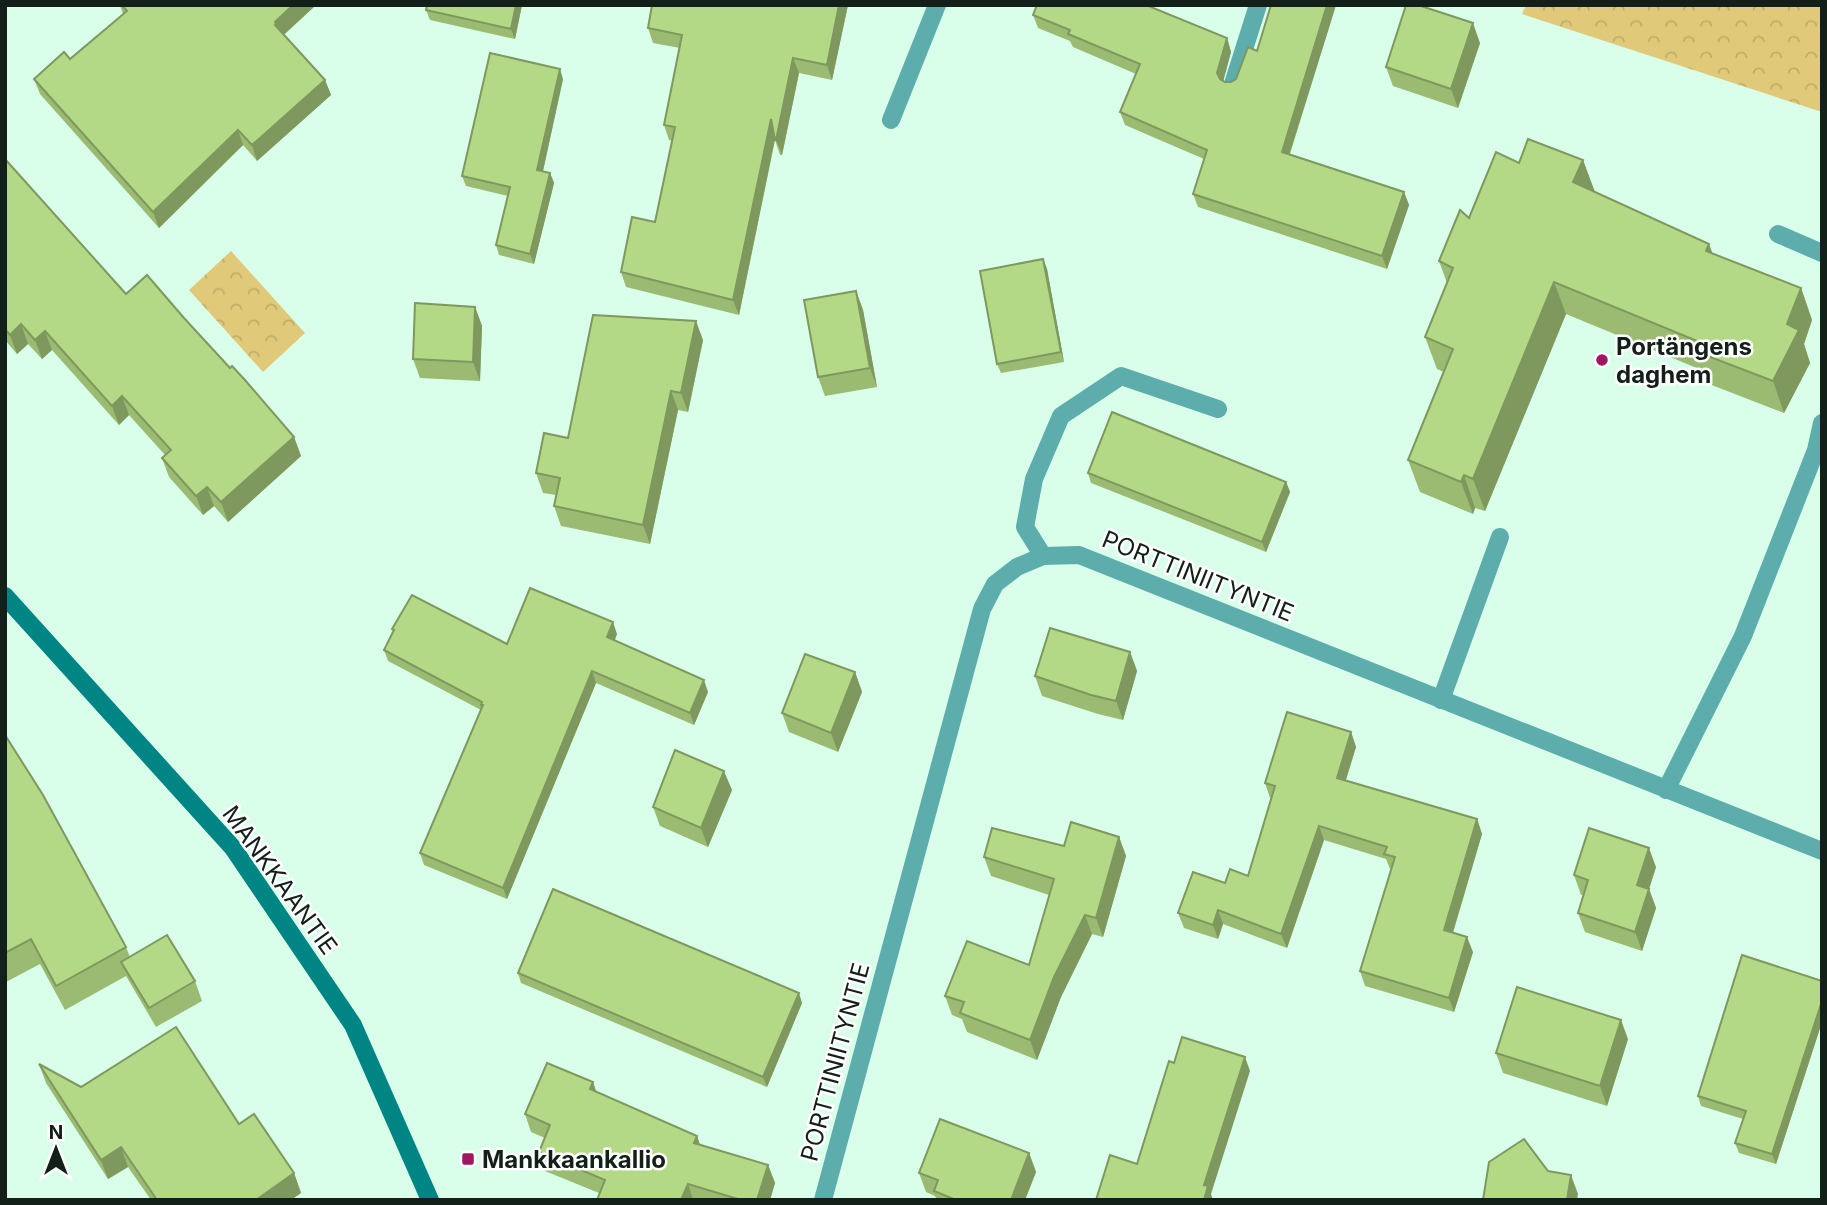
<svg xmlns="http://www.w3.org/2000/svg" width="1827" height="1205" font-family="Inter,sans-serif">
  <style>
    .park { fill: url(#park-crowns) }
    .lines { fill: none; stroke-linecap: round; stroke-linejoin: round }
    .service { stroke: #5dadad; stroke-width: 18 }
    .minor { stroke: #5dadad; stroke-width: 18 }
    .secondary { stroke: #008585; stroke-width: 18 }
    .wall { fill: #9bbb73 }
    .shaded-wall { fill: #7e985e }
    .building { fill: #b4d986; stroke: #7e985e; stroke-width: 2 }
    .poi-dot { fill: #a01661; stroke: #fff; stroke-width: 2.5 }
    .labels { text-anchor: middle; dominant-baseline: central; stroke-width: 5; stroke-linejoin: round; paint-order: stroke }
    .poi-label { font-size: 24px; font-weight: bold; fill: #122019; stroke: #fff; text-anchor: start }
    .street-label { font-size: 24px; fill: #122019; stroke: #fff }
  </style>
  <defs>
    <pattern id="park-crowns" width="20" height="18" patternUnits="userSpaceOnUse" patternTransform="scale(1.75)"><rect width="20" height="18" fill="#e0ca79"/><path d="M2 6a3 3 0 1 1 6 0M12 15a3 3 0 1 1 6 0" fill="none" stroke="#bfad68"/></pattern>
  </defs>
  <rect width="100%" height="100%" fill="#d9ffea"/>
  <g class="park">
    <polygon points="1526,5 1822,5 1822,112 1522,14"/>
    <polygon points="231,251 305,333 263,372 189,290"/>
  </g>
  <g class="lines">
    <g class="service">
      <polyline points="1233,84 1258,5"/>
      <polyline points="1778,234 1822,253"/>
      <polyline points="1043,556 1025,527 1034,479 1061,416 1121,376 1218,409"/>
      <polyline points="1441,700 1500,537"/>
      <polyline points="1666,790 1743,636 1816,450 1822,423"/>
    </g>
    <g class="minor">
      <polyline points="891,120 937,5"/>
      <polyline points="823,1200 982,609 995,584 1017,567 1043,556 1079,555 1822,851"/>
    </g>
    <polyline class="secondary" points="5,596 233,848 353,1025 430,1200"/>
  </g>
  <g class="wall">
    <polygon points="120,5 316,5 284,35 325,80 331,95 257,161 243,145 159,228 40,94 34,79 70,59 123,14"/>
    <polygon points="427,5 522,5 515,39 430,20 426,10"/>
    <polygon points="652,5 848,5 832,80 799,73 782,155 780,155 775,140 739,315 626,287 621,272 655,222 673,141 669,140 664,125 680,48 653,43 648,28"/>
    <polygon points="1336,5 1290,154 1404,192 1409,205 1387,269 1198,207 1193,194 1204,159 1125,125 1120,112 1136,74 1073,47 1070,41 1038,28 1033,15 1227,38 1231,52 1223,81 1225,82 1231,82 1236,79 1257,51"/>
    <polygon points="1480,43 1458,108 1393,86 1386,67"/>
    <polygon points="563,79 543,171 550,173 554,183 534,264 499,255 496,245 508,196 466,186 462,176"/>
    <polygon points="5,159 126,294 184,318 294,437 301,456 228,522 214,506 203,515 169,477 162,458 165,455 129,415 119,425 52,350 42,359 28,344 17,354 5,340"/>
    <polygon points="1583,160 1594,191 1713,254 1801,288 1812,320 1804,344 1810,363 1784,413 1709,384 1704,371 1566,314 1485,511 1475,508 1473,514 1420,492 1408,460 1444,372 1437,369 1425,337 1447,283 1439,261 1469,218 1519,163"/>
    <polygon points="1043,259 1047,269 1064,362 1001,373 997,364"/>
    <polygon points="856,291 863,310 877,387 825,396 818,377"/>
    <polygon points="475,307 482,326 480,381 420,378 413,359"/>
    <polygon points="703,340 688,412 678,410 650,544 561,526 554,506 556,495 543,493 536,473 568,438"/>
    <polygon points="1088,473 1286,482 1290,492 1266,552 1091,483"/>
    <polygon points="392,629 507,644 617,634 615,640 708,692 694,725 596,683 507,899 424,865 420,853 481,710 388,661 384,650 393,631"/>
    <polygon points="1130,652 1137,671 1123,720 1098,714 1042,696 1035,676"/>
    <polygon points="855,672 862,692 838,752 789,732 782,713"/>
    <polygon points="1351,732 1356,747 1346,780 1477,819 1482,834 1453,933 1473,952 1454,1012 1365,986 1360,971 1391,869 1390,869 1386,859 1324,840 1287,948 1223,924 1218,939 1184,928 1178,913 1225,883 1248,876 1272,798 1270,798 1265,783"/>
    <polygon points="5,735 126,947 130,957 195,981 202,1001 156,1027 126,976 65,1010 40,964 6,982 5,980"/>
    <polygon points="732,790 708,847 660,826 653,807"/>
    <polygon points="1119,837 1126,856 1103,937 1092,934 1061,997 1037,1060 967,1032 962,1019 952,1015 945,996 1029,965 1049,895 991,876 984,857 1064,846"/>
    <polygon points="1656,867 1649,889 1656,908 1642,951 1585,932 1578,913 1583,895 1581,895 1574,875"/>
    <polygon points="518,973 802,1003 767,1087 521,983"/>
    <polygon points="1822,981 1822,1022 1776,1164 1739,1153 1735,1143 1743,1119 1701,1106 1698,1096"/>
    <polygon points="1628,1039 1607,1106 1503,1073 1496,1053"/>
    <polygon points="39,1064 81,1087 239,1124 294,1173 301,1193 291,1200 151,1200 128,1167 108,1179 46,1083"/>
    <polygon points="593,1082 596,1092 697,1136 700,1145 768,1165 775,1183 770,1200 597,1200 599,1193 545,1171 539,1152 545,1138 531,1132 525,1114"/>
    <polygon points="1029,1153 1036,1172 1025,1200 937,1200 935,1196 926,1192 919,1173"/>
  </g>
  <g class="shaded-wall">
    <polygon points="293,5 316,5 281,37 281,41 275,22"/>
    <polygon points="516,5 522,5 515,39 511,29"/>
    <polygon points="839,5 848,5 832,80 827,65"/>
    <polygon points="1327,5 1336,5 1286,165 1282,152"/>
    <polygon points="1473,23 1480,43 1458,108 1451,89"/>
    <polygon points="1227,38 1231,52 1222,86 1217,73"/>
    <polygon points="793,58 799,73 782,155 776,140"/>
    <polygon points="560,69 563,79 541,180 537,170"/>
    <polygon points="325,80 331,95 257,161 252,145"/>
    <polygon points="771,119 776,134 739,315 733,300"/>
    <polygon points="238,130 243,145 159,228 153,212"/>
    <polygon points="1583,160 1595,192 1573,182"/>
    <polygon points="550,173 554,183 534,264 530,254"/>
    <polygon points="1404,192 1409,205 1387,269 1382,256"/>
    <polygon points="1709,244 1721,276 1706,251"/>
    <polygon points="1043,259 1047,269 1064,362 1061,352"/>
    <polygon points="1554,282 1566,314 1485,511 1473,479"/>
    <polygon points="1801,288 1812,320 1804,344 1810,363 1784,413 1773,381 1787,324"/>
    <polygon points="856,291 863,310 877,387 870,368"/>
    <polygon points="475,307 482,326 480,381 473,362"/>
    <polygon points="696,321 703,340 688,412 681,393"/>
    <polygon points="21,324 28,344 17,354 10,335"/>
    <polygon points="45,331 52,350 42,359 35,340"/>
    <polygon points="671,391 678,410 650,544 643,525"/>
    <polygon points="122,396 129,415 119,425 112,406"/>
    <polygon points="294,437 301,456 228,522 221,502"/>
    <polygon points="1464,475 1475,508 1473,514 1461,482"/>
    <polygon points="1286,482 1290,492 1266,552 1262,542"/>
    <polygon points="207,487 214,506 203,515 196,496"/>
    <polygon points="613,622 617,634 611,648 607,637"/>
    <polygon points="1130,652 1137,671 1123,720 1116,701"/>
    <polygon points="592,671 596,683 507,899 503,888"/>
    <polygon points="855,672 862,692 838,752 831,733"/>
    <polygon points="704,680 708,692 694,725 690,713"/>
    <polygon points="1351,732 1356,747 1342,792 1337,778"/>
    <polygon points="724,771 732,790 708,847 701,828"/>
    <polygon points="1477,819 1482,834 1449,945 1444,930"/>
    <polygon points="1319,826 1324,840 1287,948 1281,934"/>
    <polygon points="1119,837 1126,856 1103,937 1096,918"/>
    <polygon points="1649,848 1656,867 1649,889 1656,908 1642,951 1635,932 1637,885"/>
    <polygon points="1218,910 1223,924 1218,939 1213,925"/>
    <polygon points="1085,915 1092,934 1061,997 1037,1060 1030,1040 1054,977"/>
    <polygon points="1467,937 1473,952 1454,1012 1449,998"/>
    <polygon points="799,993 802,1003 767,1087 763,1077"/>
    <polygon points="1822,1001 1822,1022 1776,1164 1772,1154"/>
    <polygon points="1621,1020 1628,1039 1607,1106 1600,1086"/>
    <polygon points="1245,1057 1250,1071 1211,1194 1213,1200 1204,1200 1204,1185"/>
    <polygon points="593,1082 599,1100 590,1089"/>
    <polygon points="697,1136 703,1154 694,1143"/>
    <polygon points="121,1147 128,1167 108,1179 101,1160"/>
    <polygon points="1029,1153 1036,1172 1025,1200 1011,1200"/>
    <polygon points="768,1165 775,1183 770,1200 757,1200"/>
    <polygon points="294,1173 301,1193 291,1200 256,1200"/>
    <polygon points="1571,1175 1578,1194 1577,1200 1567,1200"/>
    <polygon points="688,1184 693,1200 681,1200"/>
  </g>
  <g class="building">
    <polygon points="122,5 293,5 275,22 276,24 275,25 325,80 252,145 238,130 153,212 34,79 64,52 70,59 127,11"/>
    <polygon points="427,5 516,5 511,29 426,10"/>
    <polygon points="652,5 839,5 827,65 793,58 776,140 775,140 771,119 733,300 621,272 632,217 655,222 675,127 664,125 682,35 648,28"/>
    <polygon points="1037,5 1146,5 1227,38 1217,73 1220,79 1225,82 1231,82 1236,79 1248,47 1257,51 1271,5 1327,5 1282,152 1404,192 1382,256 1193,194 1207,150 1120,112 1140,64 1068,34 1070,30 1033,15"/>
    <polygon points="1406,5 1418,5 1473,23 1451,89 1386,67"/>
    <polygon points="490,53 560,69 537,170 550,173 530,254 496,245 510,187 462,176"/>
    <polygon points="1528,139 1583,160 1573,182 1709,244 1706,251 1801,288 1787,324 1799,330 1773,381 1697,352 1702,343 1554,282 1473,479 1464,475 1461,482 1408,460 1453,349 1425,337 1453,268 1439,261 1460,210 1469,218 1496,152 1519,163"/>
    <polygon points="5,159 126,294 147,275 184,318 230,368 232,366 245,380 294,437 221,502 207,487 196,496 162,458 171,450 122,396 112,406 45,331 35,340 21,324 10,335 5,329"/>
    <polygon points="1043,259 1061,352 997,364 980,271"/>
    <polygon points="856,291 870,368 818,377 804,300"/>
    <polygon points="415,303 475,307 473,362 413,359"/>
    <polygon points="593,315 696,321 681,393 671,391 643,525 554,506 560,478 536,473 544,433 568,438"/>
    <polygon points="1112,412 1286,482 1262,542 1088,473"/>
    <polygon points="530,588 613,622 607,637 704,680 690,713 592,671 503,888 420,853 483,705 481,705 482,702 384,650 394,630 392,629 412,595 507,644"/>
    <polygon points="1050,628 1130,652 1116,701 1091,695 1035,676"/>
    <polygon points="805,654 855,672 831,733 782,713"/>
    <polygon points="1287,712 1351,732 1337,778 1477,819 1444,930 1467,937 1449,998 1360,971 1395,857 1384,854 1387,847 1319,826 1281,934 1218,910 1213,925 1178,913 1193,872 1225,883 1230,869 1248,876 1275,786 1265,783"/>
    <polygon points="5,735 43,795 126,947 56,986 31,939 5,953"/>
    <polygon points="675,750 724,771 701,828 653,807"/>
    <polygon points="1071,822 1119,837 1096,918 1085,915 1054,977 1030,1040 960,1013 964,1002 945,996 967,941 1029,965 1054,879 984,857 992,828 1064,846"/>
    <polygon points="1589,828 1649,848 1637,885 1649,889 1635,932 1578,913 1588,880 1574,875"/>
    <polygon points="553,889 799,993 763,1077 518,973"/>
    <polygon points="167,935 195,981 149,1008 121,962"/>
    <polygon points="1742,955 1822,981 1822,1001 1772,1154 1735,1143 1746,1111 1698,1096"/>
    <polygon points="1517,987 1621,1020 1600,1086 1496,1053"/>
    <polygon points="176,1027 239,1124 254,1114 294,1173 256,1200 157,1200 121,1147 101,1160 39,1064 81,1087"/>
    <polygon points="1182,1037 1245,1057 1204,1185 1208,1186 1204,1200 1096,1200 1110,1155 1137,1164 1169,1061 1174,1063"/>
    <polygon points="547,1063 593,1082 590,1089 697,1136 694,1143 768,1165 757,1200 741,1200 688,1184 681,1200 597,1200 605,1180 539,1152 550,1125 525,1114"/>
    <polygon points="940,1119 1029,1153 1011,1200 956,1200 934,1191 938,1180 919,1173"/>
    <polygon points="1524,1139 1548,1171 1571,1175 1567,1200 1483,1200 1489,1162"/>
  </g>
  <g class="poi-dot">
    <circle cx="1602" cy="360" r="7"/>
    <rect x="461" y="1152" width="14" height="14" rx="3.5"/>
  </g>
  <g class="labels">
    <g class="poi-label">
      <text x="1616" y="346">Portängens<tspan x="1616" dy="28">daghem</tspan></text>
      <text x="482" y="1159">Mankkaankallio</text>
    </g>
    <g class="street-label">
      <text transform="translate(1198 576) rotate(22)">PORTTINIITYNTIE</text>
      <text transform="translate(280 880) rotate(54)">MANKKAANTIE</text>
      <text transform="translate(835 1062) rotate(-75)">PORTTINIITYNTIE</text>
    </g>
  </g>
  <rect width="1827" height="1205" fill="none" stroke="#122019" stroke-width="14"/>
  <g transform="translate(56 1149)" stroke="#ffffff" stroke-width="5" paint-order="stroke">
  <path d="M0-5L12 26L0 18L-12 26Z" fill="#122019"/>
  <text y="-10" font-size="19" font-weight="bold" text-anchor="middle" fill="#122019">N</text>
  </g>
</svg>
